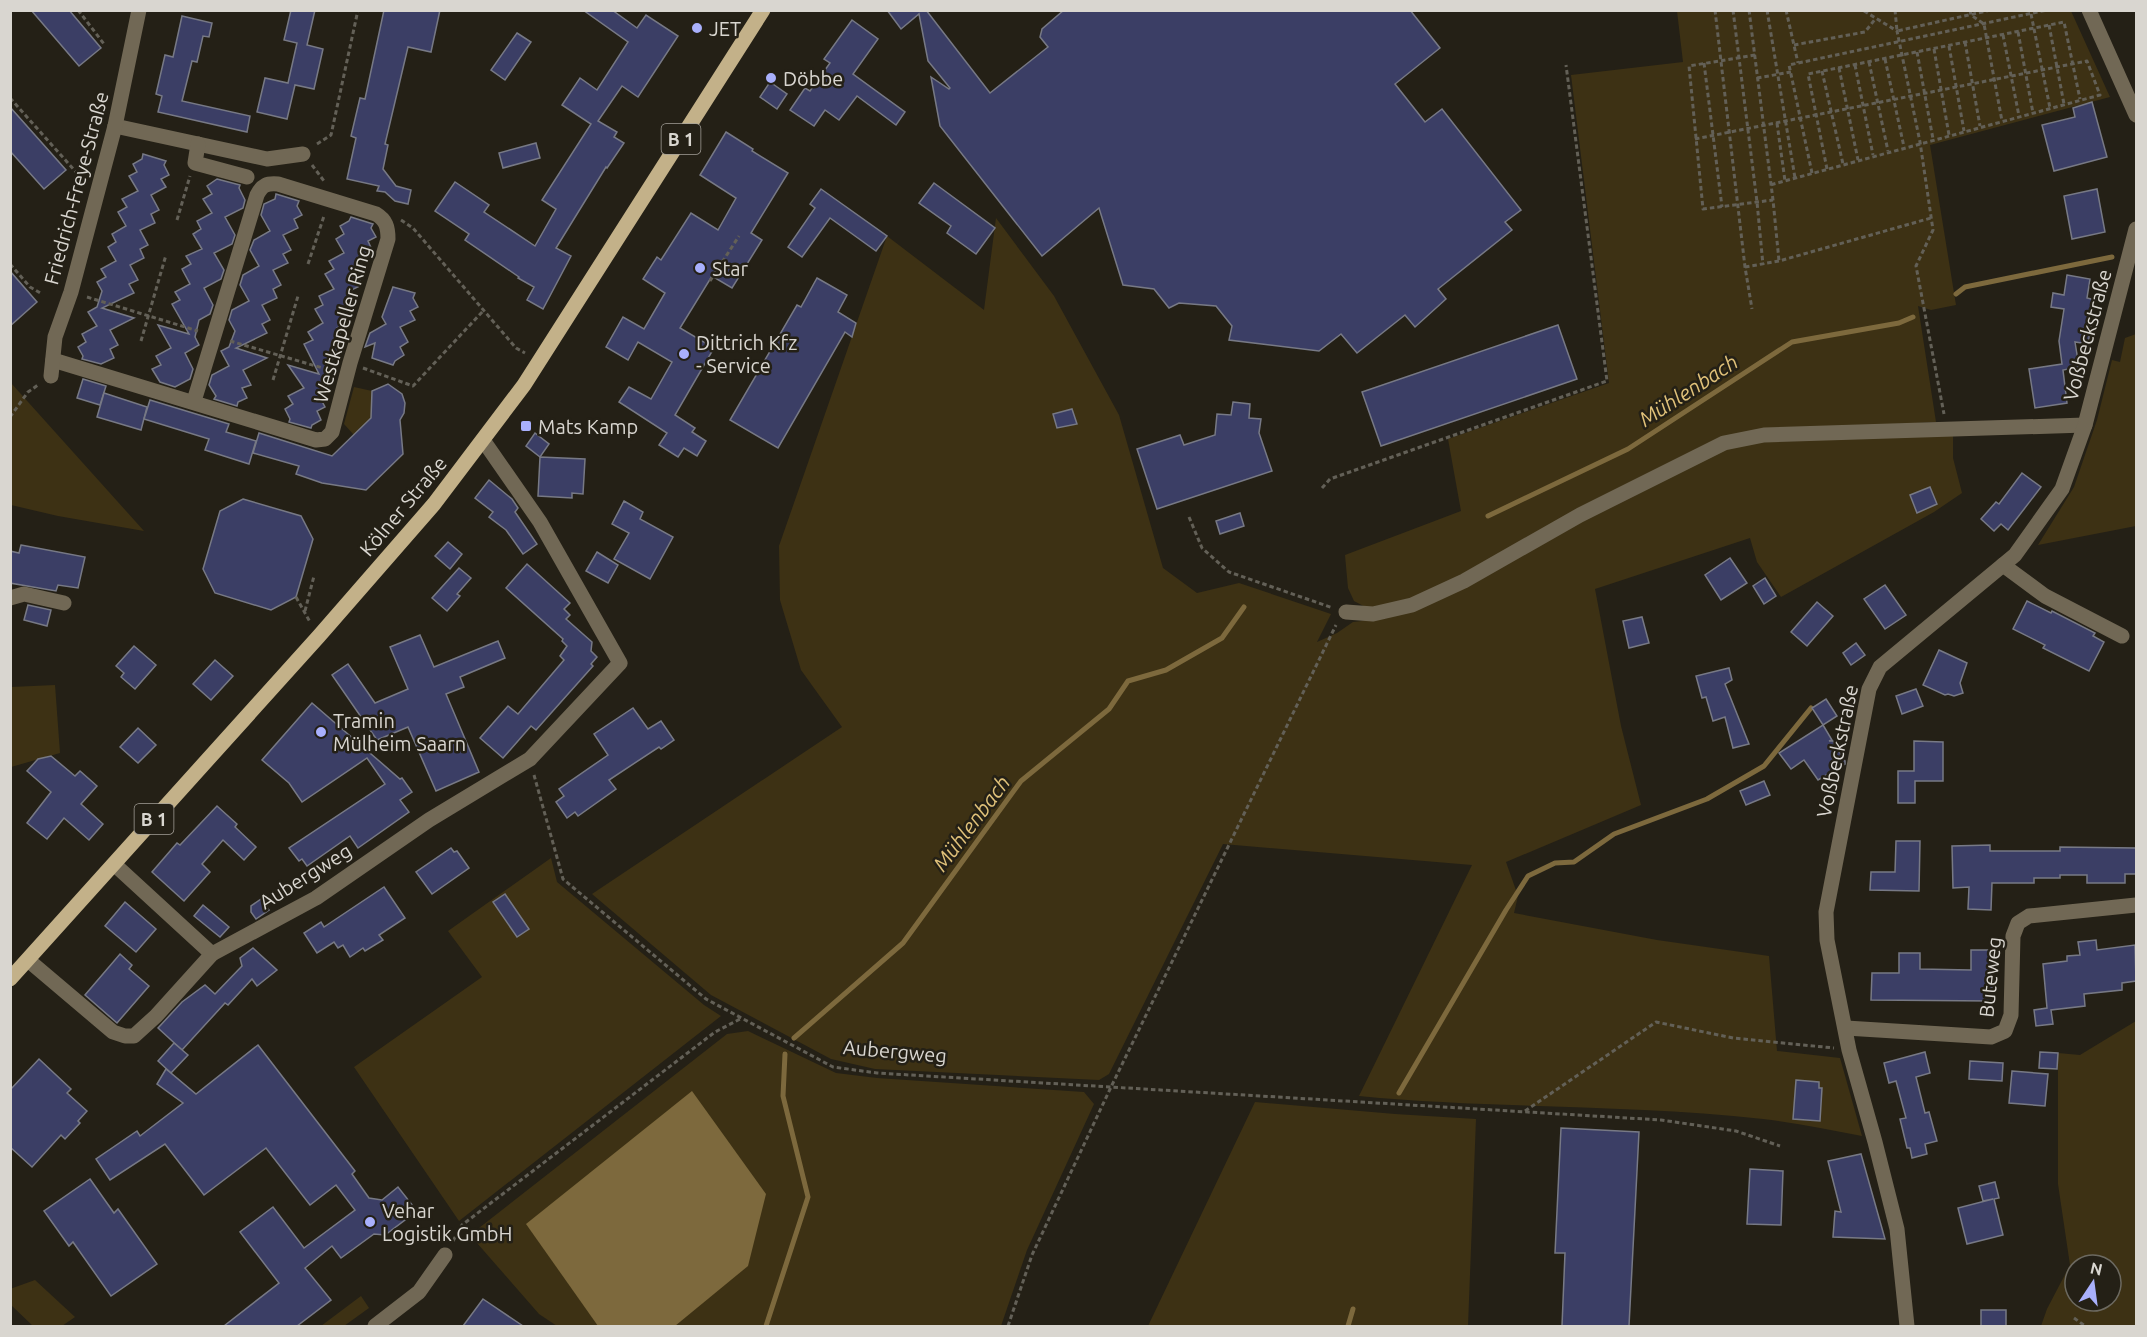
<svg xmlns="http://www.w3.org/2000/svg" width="2147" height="1337" font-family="Ubuntu,sans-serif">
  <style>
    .green { fill: #3d3114; fill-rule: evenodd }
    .water { fill: #7d693d }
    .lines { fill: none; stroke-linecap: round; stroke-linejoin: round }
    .stream { stroke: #7d693d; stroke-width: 5 }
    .building { fill: #3b3e65; stroke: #777985; stroke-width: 1.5 }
    .path { stroke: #636057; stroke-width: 3; stroke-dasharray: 4.5 3; stroke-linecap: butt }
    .minor { stroke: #716855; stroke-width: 15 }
    .major { stroke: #c3b189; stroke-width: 15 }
    .poi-dot { fill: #a9b0fc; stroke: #242016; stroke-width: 2 }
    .labels { text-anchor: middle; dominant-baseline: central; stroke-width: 5; stroke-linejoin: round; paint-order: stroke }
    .shield { fill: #242016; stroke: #a39f98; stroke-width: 1.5 }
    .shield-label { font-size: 18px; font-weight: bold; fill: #d9d6d0 }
    .poi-label { font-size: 20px; fill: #d9d6d0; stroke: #242016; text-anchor: start }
    .street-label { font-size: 20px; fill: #d9d6d0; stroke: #242016 }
    .water-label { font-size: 21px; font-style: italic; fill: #e0c179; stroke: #242016 }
  </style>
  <rect width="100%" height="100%" fill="#242016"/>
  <g class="green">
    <polygon points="1677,11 2071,11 2110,97 1930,145 1956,305 1931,310 1918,306 1936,422 1766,430 1411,601 1371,610 1354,601 1348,588 1345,555 1461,511 1448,439 1609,383 1571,75 1683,62"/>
    <path d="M996,218L1054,296L1119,415L1163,568L1197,593L1239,583L1331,614L1317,642L1337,633L1353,622L1388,618L1729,447L1766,441L1953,432V458L1962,493L1934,512L1781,597L1757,562L1750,538L1595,589L1621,726L1641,805L1506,862L1518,896L1514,913L1657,940L1769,956L1777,1051L1840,1058L1862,1136C1829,1130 1796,1123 1763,1119C1629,1104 1493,1109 1359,1096L1472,865L1223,844L1109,1074L1099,1080L875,1069L831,1059L711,995L592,894L842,727L801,670L780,600L779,546L887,236L984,310Z"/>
    <polygon points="2136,334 2136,526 2038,545 2074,487 2097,420 2112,360 2120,362 2125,338"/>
    <polygon points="11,383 144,531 58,516 11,505"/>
    <polygon points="354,387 372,391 371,418 354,435 344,424"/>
    <polygon points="55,685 60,753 11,767 11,687"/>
    <polygon points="551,858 557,882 704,1005 721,1016 459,1221 354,1067 482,977 448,931"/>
    <path d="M2136,1021V1326H2041L2047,1309L2070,1265L2058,1184V1053L2080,1055ZM2075,1265H2111V1301H2075Z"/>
    <polygon points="748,1031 836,1073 877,1078 1084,1092 1094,1104 1027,1250 1001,1326 557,1326 539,1314 470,1235 727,1034"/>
    <polygon points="1255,1102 1395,1114 1476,1119 1468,1326 1148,1326"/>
    <polygon points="35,1280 75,1317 62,1326 33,1326 11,1305 10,1289"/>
    <polygon points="361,1296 369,1308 344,1326 321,1326"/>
  </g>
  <polygon class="water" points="692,1091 766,1194 748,1266 675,1326 598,1326 526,1224"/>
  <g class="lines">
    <g class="stream">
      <polyline points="1956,294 1965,287 2112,257"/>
      <polyline points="1488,516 1628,449 1792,342 1899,323 1913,317"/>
      <polyline points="794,1038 903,943 1021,781 1109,709 1128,681 1166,670 1222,638 1244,607"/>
      <polyline points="1399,1093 1506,910 1528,876 1555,863 1574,862 1614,834 1707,799 1764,766 1811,708"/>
      <polyline points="766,1326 808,1197 783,1096 785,1054"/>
      <polyline points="1348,1326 1353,1309"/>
    </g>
  </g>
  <g class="building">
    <polygon points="31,10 69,10 101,48 79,66"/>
    <polygon points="291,10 315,10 307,45 323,49 314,89 295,85 287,119 257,112 265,78 288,83 297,43 284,40"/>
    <polygon points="384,10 440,10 431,52 408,47 385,144 388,145 383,169 396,186 411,190 408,204 395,201 385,192 377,191 379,186 347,179 356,138 351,136 360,98 365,99"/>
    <polygon points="583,10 612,10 637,28 646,15 678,36 638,97 622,86 598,121 617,132 614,137 624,143 607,168 606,167 556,248 571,256 543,309 527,300 534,287 518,278 519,277 465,240 469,234 435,211 455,182 489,205 484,212 535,246 556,209 542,200 591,124 562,105 580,78 597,90 628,42"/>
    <polygon points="887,10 926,10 990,93 1048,47 1040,37 1042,29 1064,10 1410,10 1440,48 1395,84 1425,122 1442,109 1521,210 1505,222 1512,230 1438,289 1446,299 1415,327 1405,315 1357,353 1341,334 1319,351 1229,340 1232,326 1216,306 1179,303 1169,308 1154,289 1123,285 1099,208 1042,256 940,126 931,77 949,89 950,88 928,61 919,14 901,29"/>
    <polygon points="182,16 212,23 209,37 203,36 197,62 192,61 182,101 250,116 247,132 158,112 162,96 156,94 165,55 173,57"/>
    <polygon points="852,20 878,39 853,74 905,112 896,125 857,96 839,120 825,110 814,126 790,110 805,88 810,91 830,63 824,59"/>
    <polygon points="517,33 531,42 505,80 491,70"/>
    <polygon points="770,82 787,94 777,109 760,97"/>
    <polygon points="2092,102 2107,157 2054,171 2042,125 2075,117 2073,108"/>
    <polygon points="10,107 66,170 44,189 10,151"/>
    <polygon points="726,132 753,149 752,151 788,173 751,233 762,240 732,288 712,276 680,328 714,348 675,415 695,428 692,432 706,441 697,456 684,448 678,457 659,445 667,433 619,402 629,387 651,399 672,362 638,342 628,360 606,347 623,317 644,329 665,293 643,279 657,257 661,260 691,213 718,230 736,198 700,175"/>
    <polygon points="536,143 540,158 503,168 499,153"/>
    <polygon points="143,154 166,161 164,165 169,175 161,179 166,187 151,195 159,210 151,214 155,223 140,230 148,245 140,249 144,258 130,265 138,280 129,284 134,293 102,308 134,318 110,330 118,345 110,349 114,358 101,364 82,359 83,356 78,347 86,342 82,334 97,326 88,312 97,307 102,291 97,282 106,277 101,269 116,261 108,247 116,242 112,234 126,226 118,212 127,207 122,199 138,191 129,176 137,172 133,164 142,159"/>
    <polygon points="217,179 240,185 239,188 245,200 243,208 225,217 235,235 232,244 214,253 224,270 221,279 204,288 213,305 210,314 199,320 195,337 199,345 185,353 193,369 190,379 175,387 160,382 152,369 161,365 156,356 171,348 158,325 189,334 172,304 180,300 175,292 190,284 182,269 191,264 186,256 202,249 193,234 201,229 197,221 212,213 203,199 212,194 207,186"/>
    <polygon points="934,183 995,228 976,254 947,233 951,226 919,203"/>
    <polygon points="821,189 887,236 876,251 830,218 802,257 788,247 815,208 810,204"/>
    <polygon points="2097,189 2105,232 2072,239 2064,196"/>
    <polygon points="276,194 299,201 297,206 302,215 294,219 298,228 283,235 291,250 283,254 288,263 273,270 281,285 273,289 277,298 262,305 270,320 262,324 267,333 236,348 267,358 243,370 251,385 242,388 247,398 238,402 237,406 214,399 216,396 209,385 212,375 229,366 221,351 229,347 235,331 229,320 232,310 249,301 240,285 243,275 259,266 250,250 254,240 270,231 261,215 264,204 275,199"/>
    <polygon points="351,217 373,224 371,228 376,237 368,241 372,250 358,257 366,272 357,276 362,285 347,292 355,307 347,312 351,320 337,328 344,342 336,347 340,355 332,359 326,376 332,385 317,392 325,407 317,411 321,420 312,425 311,428 289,422 290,419 285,409 293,404 288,396 304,388 288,365 319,374 304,344 313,340 308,332 323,323 315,309 323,305 319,296 334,289 325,274 334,269 329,261 344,253 336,239 344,234 340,226 349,221"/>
    <polygon points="10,271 37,302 10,326"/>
    <polygon points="2067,275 2090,279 2087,298 2095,300 2088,344 2075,342 2079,367 2063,370 2067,403 2035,408 2029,369 2062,364 2059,341 2064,309 2051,307 2053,293 2064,295"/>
    <polygon points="817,278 847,295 838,312 856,323 852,337 845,332 778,448 730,420 797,305 801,307"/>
    <polygon points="393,287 415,293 413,298 418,307 410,311 415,320 400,327 408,342 400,347 404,355 395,361 393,365 372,358 375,343 365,347 370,333 386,324 382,317"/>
    <polygon points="1558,325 1577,379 1381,446 1362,392"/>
    <polygon points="83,379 106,386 100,405 77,398"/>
    <polygon points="388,384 402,394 405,403 404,413 400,420 403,454 366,490 322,483 296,474 299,466 253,453 259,433 332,456 371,418 372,391"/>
    <polygon points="104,393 147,407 141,430 97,417"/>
    <polygon points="150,400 229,424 226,432 256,441 249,464 205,450 209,439 144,419"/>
    <polygon points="1233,402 1250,404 1249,418 1261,419 1259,433 1272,471 1157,509 1137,449 1180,435 1184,445 1215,435 1217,414 1231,415"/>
    <polygon points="1072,409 1077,424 1057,428 1053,414"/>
    <polygon points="535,433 549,444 540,457 526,446"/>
    <polygon points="540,457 585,459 583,494 572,493 572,498 538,496"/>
    <polygon points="2022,473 2041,487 2008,530 2001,524 1994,531 1981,519 1996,502 1999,504"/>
    <polygon points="489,480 512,499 518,508 515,512 537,544 523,554 506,530 489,517 493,512 475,498"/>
    <polygon points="1930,487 1937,504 1917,513 1910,495"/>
    <polygon points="243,499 301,516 313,539 296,597 271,610 215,593 203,569 220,511"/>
    <polygon points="624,501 643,512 640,519 673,537 650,579 614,559 629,533 612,524"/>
    <polygon points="1240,513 1244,526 1220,534 1216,521"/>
    <polygon points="448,542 462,554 450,569 435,556"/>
    <polygon points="21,545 85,557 78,588 58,585 56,591 10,583 10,551 19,553"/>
    <polygon points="597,552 618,565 608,583 586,571"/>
    <polygon points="1730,558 1747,583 1721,600 1705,575"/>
    <polygon points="527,564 570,603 564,609 570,615 566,619 592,642 591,651 597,657 591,664 593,666 536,730 531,726 503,758 480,738 508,706 518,714 564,660 560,656 567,646 562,641 563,639 506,588"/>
    <polygon points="459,568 471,578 457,594 460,596 447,611 432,598"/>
    <polygon points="1765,578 1776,596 1764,604 1753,586"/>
    <polygon points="1885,585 1906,615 1885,629 1864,599"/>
    <polygon points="2027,601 2051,613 2052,611 2095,633 2093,636 2104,642 2089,671 2043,648 2045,645 2013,629"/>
    <polygon points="1817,602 1833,616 1807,646 1791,632"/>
    <polygon points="28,605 51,610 47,626 24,620"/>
    <polygon points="1642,617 1649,643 1629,648 1623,621"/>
    <polygon points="420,635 434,667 498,641 505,658 460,677 464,687 446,694 479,772 436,791 408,727 377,740 332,675 348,664 375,703 408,689 390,647"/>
    <polygon points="1856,643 1865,655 1851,665 1843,653"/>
    <polygon points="134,646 156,665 135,689 121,677 124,673 116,666"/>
    <polygon points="1939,650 1967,663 1960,683 1963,693 1954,696 1948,694 1945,695 1923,685"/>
    <polygon points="215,660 233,676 211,700 193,684"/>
    <polygon points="1729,668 1732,680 1725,684 1749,744 1733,748 1725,717 1713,721 1706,697 1702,698 1696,676"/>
    <polygon points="1916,689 1923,706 1902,714 1896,696"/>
    <polygon points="1826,699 1837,716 1823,725 1812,708"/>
    <polygon points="312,703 400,779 402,778 412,792 400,800 409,812 358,848 350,836 307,866 302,859 299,861 289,848 385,784 367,758 302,802 289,783 262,760"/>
    <polygon points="633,708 648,729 661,721 674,740 661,749 659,747 609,780 616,789 578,816 575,812 567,818 556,802 564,796 559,789 608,755 594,734"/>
    <polygon points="1823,725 1832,740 1829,741 1833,741 1845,761 1845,764 1818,780 1804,760 1791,769 1779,753"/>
    <polygon points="138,728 156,745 138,763 120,747"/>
    <polygon points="1914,741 1943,742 1943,781 1915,781 1915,803 1898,803 1898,771 1914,771"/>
    <polygon points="51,756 75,776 80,771 97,786 81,804 103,824 89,840 64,818 47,839 27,823 51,792 27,771 38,759"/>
    <polygon points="1764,781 1770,795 1746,805 1740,791"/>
    <polygon points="217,806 237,824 235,827 256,847 244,860 223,840 202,864 210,872 184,901 152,872 177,843 180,845"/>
    <polygon points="1896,841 1920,841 1919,891 1870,890 1871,872 1895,872"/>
    <polygon points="1990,845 1990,851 2060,851 2060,847 2136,848 2136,874 2125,874 2125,883 2087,883 2087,875 2060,875 2060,878 2034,878 2034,883 1992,883 1991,910 1968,909 1969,887 1953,888 1952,846"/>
    <polygon points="451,848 454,852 457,851 469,868 432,894 416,872"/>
    <polygon points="384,887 405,918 379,935 383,940 365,951 363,948 350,957 343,945 338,948 334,942 317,953 304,933 321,922 324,927"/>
    <polygon points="505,894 529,929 517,937 493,902"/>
    <polygon points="261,899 269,910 256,919 251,912 251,906"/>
    <polygon points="125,902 156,929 136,952 105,926"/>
    <polygon points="203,905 229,927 220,937 194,916"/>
    <polygon points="2096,940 2097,950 2135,945 2136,981 2122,983 2122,990 2084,994 2085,1006 2051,1010 2053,1024 2036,1026 2034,1010 2047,1008 2043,964 2067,961 2067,956 2080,955 2078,942"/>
    <polygon points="253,948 277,970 257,986 252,979 228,1005 225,1003 182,1050 158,1028 182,1002 205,985 215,994 242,966 240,958"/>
    <polygon points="1971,950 1993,950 1992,1001 1871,1000 1872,973 1899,973 1899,953 1920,953 1920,969 1971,970"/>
    <polygon points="120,954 132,965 129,969 149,986 117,1023 85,995"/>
    <polygon points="174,1043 188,1055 171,1073 158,1061"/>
    <polygon points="258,1045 355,1171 352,1174 369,1198 382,1200 398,1187 417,1211 385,1235 374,1234 341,1258 332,1246 305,1268 331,1300 297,1326 224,1326 279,1283 240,1232 273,1207 304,1248 355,1210 336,1185 310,1205 266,1148 204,1195 165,1144 110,1180 96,1159 137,1131 140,1136 183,1103 157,1084 166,1069 196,1094"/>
    <polygon points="1925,1052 1930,1073 1916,1077 1925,1113 1929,1112 1937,1141 1925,1144 1927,1154 1912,1158 1910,1148 1907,1148 1900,1119 1906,1118 1896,1081 1889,1083 1884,1063"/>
    <polygon points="2040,1052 2058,1053 2057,1069 2039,1068"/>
    <polygon points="39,1059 71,1089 67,1093 87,1111 78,1121 80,1123 65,1139 61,1135 32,1167 10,1147 10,1090"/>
    <polygon points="1970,1061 2003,1063 2002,1081 1969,1079"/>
    <polygon points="2012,1071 2048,1074 2045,1106 2009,1103"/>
    <polygon points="1796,1080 1819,1082 1819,1088 1822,1088 1820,1121 1793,1119"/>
    <polygon points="1561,1128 1639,1132 1629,1326 1562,1326 1565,1253 1555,1253"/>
    <polygon points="1861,1154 1885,1239 1833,1237 1835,1211 1841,1212 1828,1161"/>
    <polygon points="1750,1169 1783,1171 1781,1225 1747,1224"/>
    <polygon points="90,1179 114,1213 118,1209 157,1264 111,1296 73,1242 69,1246 44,1211"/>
    <polygon points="1995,1182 1999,1198 1994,1199 2003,1235 1967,1244 1958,1208 1993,1199 1983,1201 1979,1186"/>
    <polygon points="483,1299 523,1326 463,1326"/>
    <rect x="1981" y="1310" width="25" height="16"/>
  </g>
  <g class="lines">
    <g class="path">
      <polyline points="78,10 104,44"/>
      <polyline points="1715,10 1745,267 1752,309"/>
      <polyline points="1733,10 1757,202 1763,265"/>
      <polyline points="1749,10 1773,200 1779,261"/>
      <polyline points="1767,10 1795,178"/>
      <polyline points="1786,10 1798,63"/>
      <polyline points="1895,10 1897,31 1991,10"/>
      <polyline points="1970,10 1971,15 1984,24 2002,121"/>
      <polyline points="1864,11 1897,31 1920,142 1933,230 1916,266 1944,414"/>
      <polyline points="2031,14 2050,108"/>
      <polyline points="2049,25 2064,104"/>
      <polyline points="2018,32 2033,113"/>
      <polyline points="2003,35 2019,116"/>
      <polyline points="1965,42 1980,126"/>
      <polyline points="1794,45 1865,32 1876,18"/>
      <polyline points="1949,46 1964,131"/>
      <polyline points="1934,49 1949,135"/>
      <polyline points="1917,52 1933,139"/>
      <polyline points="1755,55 1689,66 1703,209 1773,200"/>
      <polyline points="1885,59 1904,147"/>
      <polyline points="1869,62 1888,151"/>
      <polyline points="1704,63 1722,207"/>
      <polyline points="1855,65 1873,155"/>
      <polyline points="1839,68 1858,160"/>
      <polyline points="1822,71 1843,164"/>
      <polyline points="1757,78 1791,72"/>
      <polyline points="10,98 76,172"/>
      <polyline points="1777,123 1785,181"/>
      <polyline points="1695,139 2087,61 2100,95 1770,185"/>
      <polyline points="317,144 331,135 358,10"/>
      <polyline points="312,165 324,181"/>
      <polyline points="1827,169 1808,74 2064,22 2080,99"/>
      <polyline points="1812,173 1789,65 2047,10"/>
      <polyline points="177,220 190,176"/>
      <polyline points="401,220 413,228 516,348 525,353"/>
      <polyline points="10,264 30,287 42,294"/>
      <polyline points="308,264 324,216"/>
      <polyline points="1745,267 1779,261 1931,218"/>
      <polyline points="710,281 739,236"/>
      <polyline points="87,297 198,331"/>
      <polyline points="141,341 166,255"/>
      <polyline points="230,341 333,371"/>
      <polyline points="363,368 413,386 483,311"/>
      <polyline points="273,380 298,296"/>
      <polyline points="10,417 28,392 38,385"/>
      <polyline points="1322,488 1330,479 1607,381 1566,65"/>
      <polyline points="1189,517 1202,548 1229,572 1333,608"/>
      <polyline points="296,597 310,622"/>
      <polyline points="305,611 314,576"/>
      <polyline points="534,775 563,879 706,999 833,1067 877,1073 1661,1120 1736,1131 1780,1146"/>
      <polyline points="1525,1111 1656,1022 1733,1038 1834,1048"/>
      <polyline points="453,1241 462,1225 715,1032 742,1018"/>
      <polyline points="2074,1318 2085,1326"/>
      <polyline points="1008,1326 1032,1255 1111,1087 1336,625"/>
    </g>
    <g class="minor">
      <polyline points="2089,10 2136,115"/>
      <polyline points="115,126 267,159 303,154"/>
      <polyline points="198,144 195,163 247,177"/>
      <path d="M53,360L316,440L325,439L332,432L350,363L388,239C388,227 386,220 376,214L278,184C267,183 262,185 257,195L194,401"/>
      <polyline points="51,376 55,337 71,292 115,126 139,10"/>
      <polyline points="2003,565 2045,596 2122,636"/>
      <polyline points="10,598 24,594 64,603"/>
      <polyline points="1346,612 1373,614 1412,605 1464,581 1580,515 1724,443 1764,435 2085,425"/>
      <polyline points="114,864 212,954 316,898 429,820 530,759 620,663 540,522 483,440"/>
      <polyline points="28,960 113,1032 125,1036 134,1036 156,1016 212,954"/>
      <polyline points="1846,1028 1991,1037 2005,1031 2011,1015 2013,936 2018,923 2029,916 2136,905"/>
      <polyline points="375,1326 419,1292 445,1255"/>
      <polyline points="1907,1326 1897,1229 1875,1142 1849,1050 1827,940 1826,912 1869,689 1880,667 2015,555 2062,489 2085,425 2136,229"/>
    </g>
    <polyline class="major" points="10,979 319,636 434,504 524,385 763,10"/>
  </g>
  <g class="poi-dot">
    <circle cx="697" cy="28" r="6"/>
    <circle cx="771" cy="78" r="6"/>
    <circle cx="700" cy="268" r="6"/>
    <circle cx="684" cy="354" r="6"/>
    <rect x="520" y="420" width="12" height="12" rx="3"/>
    <circle cx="321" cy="732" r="6"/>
    <circle cx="370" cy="1222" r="6"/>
  </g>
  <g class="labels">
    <g class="shield">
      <rect x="661.5" y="124" width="39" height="30" rx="4.5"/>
      <rect x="134.5" y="804" width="39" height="30" rx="4.5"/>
    </g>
    <g class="shield-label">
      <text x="681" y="139">B 1</text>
      <text x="154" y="819">B 1</text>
    </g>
    <g class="poi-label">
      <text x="709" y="28">JET</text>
      <text x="783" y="78">Döbbe</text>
      <text x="712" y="268">Star</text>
      <text x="696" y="342">Dittrich Kfz<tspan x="696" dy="23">- Service</tspan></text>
      <text x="538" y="426">Mats Kamp</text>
      <text x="333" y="720">Tramin<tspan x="333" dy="23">Mülheim Saarn</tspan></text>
      <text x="382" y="1210">Vehar<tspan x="382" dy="23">Logistik GmbH</tspan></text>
    </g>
    <g class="street-label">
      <text transform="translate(76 188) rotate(-75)">Friedrich-Freye-Straße</text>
      <text transform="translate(342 324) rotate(-74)">Westkapeller Ring</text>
      <text transform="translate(2087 335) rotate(-75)">Voßbeckstraße</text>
      <text transform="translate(403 506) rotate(-50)">Kölner Straße</text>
      <text transform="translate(1837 751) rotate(-78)">Voßbeckstraße</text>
      <text transform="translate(305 876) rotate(-32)">Aubergweg</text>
      <text transform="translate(1990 977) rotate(-84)">Buteweg</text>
      <text transform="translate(895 1051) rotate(5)">Aubergweg</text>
    </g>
    <g class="water-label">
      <text transform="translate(1688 390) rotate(-33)">Mühlenbach</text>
      <text transform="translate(971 823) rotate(-53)">Mühlenbach</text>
    </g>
  </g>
  <rect width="2147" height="1337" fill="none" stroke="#d9d6d0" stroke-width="24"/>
  <g transform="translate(2093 1283) rotate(13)"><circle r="28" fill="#242016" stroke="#6c6960" stroke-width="1.5"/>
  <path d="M0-4.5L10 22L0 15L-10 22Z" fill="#a9b0fc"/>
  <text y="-9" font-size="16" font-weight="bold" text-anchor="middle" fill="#d9d6d0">N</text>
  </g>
</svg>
